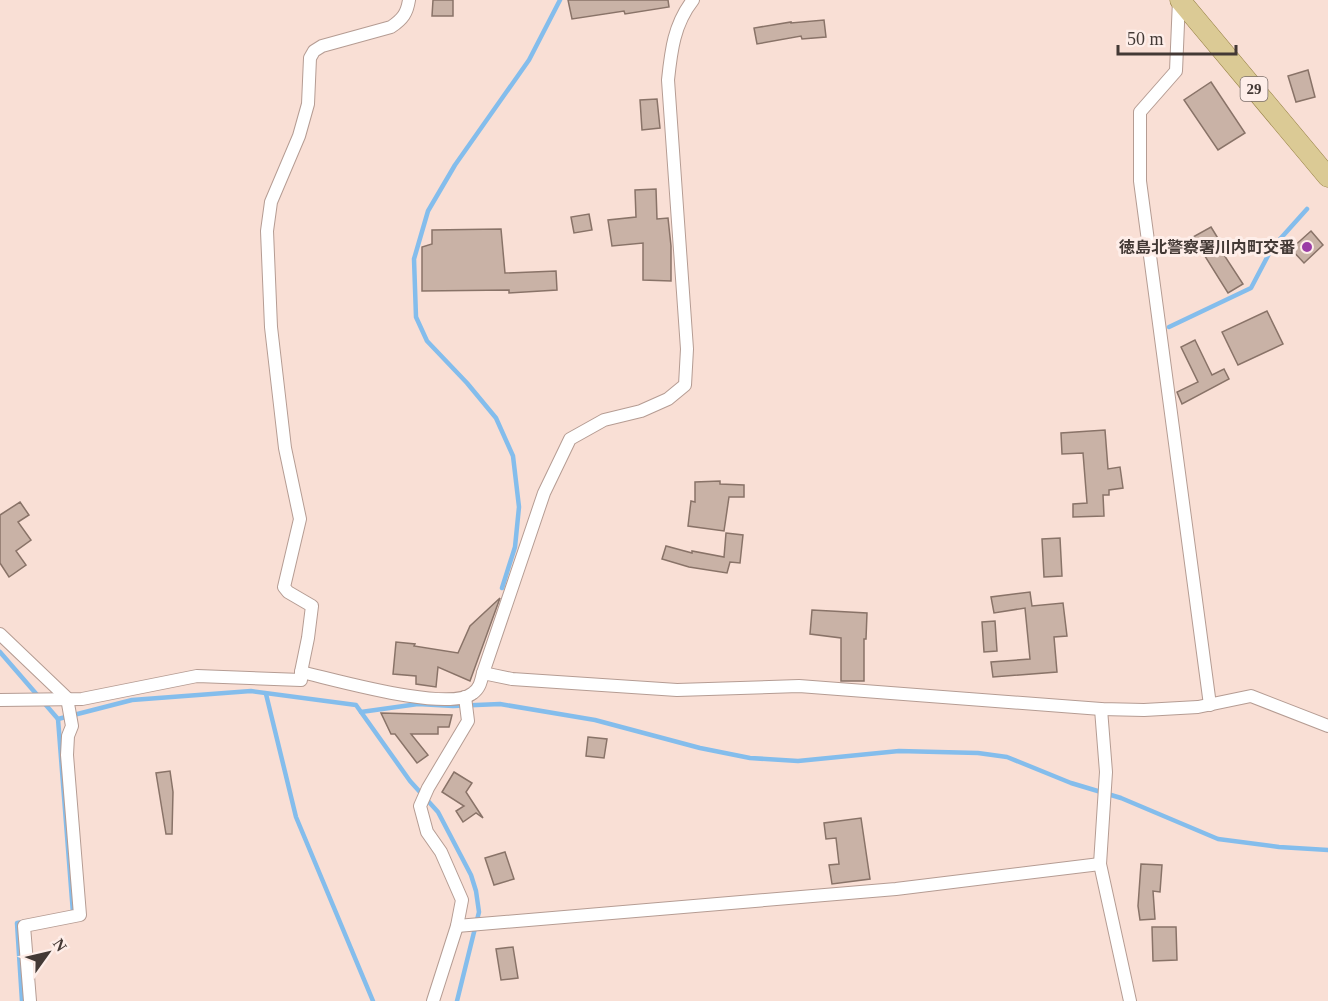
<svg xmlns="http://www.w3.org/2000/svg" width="1328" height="1001" font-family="'Times New Roman','Noto Sans JP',serif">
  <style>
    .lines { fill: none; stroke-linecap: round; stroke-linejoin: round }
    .stream { stroke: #84bdec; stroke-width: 4.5 }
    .building { fill: #c9b2a6; stroke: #897368; stroke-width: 1.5 }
    .street-casing { stroke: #b59c93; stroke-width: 14 }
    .primary-casing { stroke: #968045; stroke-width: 21 }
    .street { stroke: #fff; stroke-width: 12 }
    .primary { stroke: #dbca95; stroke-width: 20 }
    .poi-dot { fill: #9b3da6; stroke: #feeee9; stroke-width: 2 }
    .labels { text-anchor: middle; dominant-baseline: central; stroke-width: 6; stroke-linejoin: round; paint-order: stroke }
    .shield { fill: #feeee9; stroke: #7b6f6b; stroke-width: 1.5 }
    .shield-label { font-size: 15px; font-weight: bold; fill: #433935 }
    .poi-label { font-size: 16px; font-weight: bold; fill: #433935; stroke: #feeee9; text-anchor: end }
  </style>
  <rect width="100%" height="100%" fill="#f9dfd5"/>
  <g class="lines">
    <g class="stream">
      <polyline points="1169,327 1251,288 1272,248 1307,209"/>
      <polyline points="502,588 515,547 519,507 513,456 496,418 467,383 427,341 416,317 414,259 428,211 455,165 529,60 560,0"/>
      <polyline points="0,652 58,719 132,700 251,691 356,705 410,781 438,812 471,875 476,891 479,912 457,1001"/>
      <polyline points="266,694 296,817 373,1001"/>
      <polyline points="361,712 418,704 453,706 500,704 595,720 700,748 750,758 798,761 899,751 978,753 1007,757 1071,783 1121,798 1218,839 1279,847 1328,850"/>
      <polyline points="58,719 73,913"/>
      <polyline points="22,1001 17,923 23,922"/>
    </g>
  </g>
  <g class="building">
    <polygon points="433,0 453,0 453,16 432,16"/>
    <polygon points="568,0 668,0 669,7 625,14 624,11 572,19"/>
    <polygon points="824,20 826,37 802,39 801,36 757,44 754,28 791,22 791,23"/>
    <polygon points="1308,70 1315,97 1296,102 1288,76"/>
    <polygon points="1211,82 1245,133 1218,150 1184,100"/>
    <polygon points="657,99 660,128 642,130 640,100"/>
    <polygon points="656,189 657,219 668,218 671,246 671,281 643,280 643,243 612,246 608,220 636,217 635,190"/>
    <polygon points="589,214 592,230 574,233 571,217"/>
    <polygon points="1211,227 1227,253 1224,255 1243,284 1228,293 1193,237"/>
    <polygon points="501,229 505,273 556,271 557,290 509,293 509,290 422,291 422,247 432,244 432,230"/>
    <polygon points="1311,231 1323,245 1304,263 1291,249"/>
    <polygon points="1267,311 1283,344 1238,365 1222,332"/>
    <polygon points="1195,340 1212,375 1224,369 1229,379 1182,404 1177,392 1198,382 1181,347"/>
    <polygon points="1105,430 1108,469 1120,467 1123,488 1109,490 1109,495 1103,495 1104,516 1073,517 1073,504 1087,503 1083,453 1062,454 1061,433"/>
    <polygon points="720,481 720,484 744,485 744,497 729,497 724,531 688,526 691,501 695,502 695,482"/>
    <polygon points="20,502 29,515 18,522 31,540 16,551 26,565 9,577 0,563 0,515"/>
    <polygon points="726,533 743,535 740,563 730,562 727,573 689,567 662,559 666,546 692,553 692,551 724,557"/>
    <polygon points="1060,538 1062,576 1044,577 1042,539"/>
    <polygon points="1030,592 1032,606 1063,603 1067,636 1054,637 1057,672 993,677 991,662 1030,659 1025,608 994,613 991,597"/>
    <polygon points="500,598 470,681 438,667 436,687 416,684 416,676 393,674 396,642 415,644 414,646 458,653 470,626"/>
    <polygon points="812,610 867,613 866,639 864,639 864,681 841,681 841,638 810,634"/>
    <polygon points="995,621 997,651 984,652 982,622"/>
    <polygon points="381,713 452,715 449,727 438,727 438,734 411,734 428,755 417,763 395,734 391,734"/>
    <polygon points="588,737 607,739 604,758 586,756"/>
    <polygon points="170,771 173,792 172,834 166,834 156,773"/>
    <polygon points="454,772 472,783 466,792 483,818 476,813 463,822 456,811 464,806 442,792"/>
    <polygon points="861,818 870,879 832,884 829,865 839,864 836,838 826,839 824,823"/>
    <polygon points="505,852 514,879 494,885 485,858"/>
    <polygon points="1141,864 1162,865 1160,892 1153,891 1155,919 1140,920 1138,906"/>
    <polygon points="1152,927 1176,927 1177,960 1153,961"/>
    <polygon points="513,947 518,978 501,980 496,949"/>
  </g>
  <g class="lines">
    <g class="street-casing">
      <g id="street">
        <polyline points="1179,0 1176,71 1140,112 1140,181 1210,705"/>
        <polyline points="0,634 67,698 72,726 68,736 67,755 80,915 24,926 30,1001"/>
        <path d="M301,672L308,638L312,606L288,592L284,587L300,519L285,448L271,327L267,231L271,202L299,136L308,104L310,58L314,51L322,46L391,27C403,19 407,13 409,0"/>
        <path d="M483,673L544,493L570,439L604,420L641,411L668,399L685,385L687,349L668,80C671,51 674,24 693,0"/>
        <path d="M0,700L82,699L197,676L301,680V672C333,679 449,713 473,693C480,688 481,681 483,673L512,679L677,690L799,686L1101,709L1144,710L1198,707L1251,696L1328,726"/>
        <polyline points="1101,709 1106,772 1100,864 1130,1001"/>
        <polyline points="457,926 896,889 1100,864"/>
        <polyline points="433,1001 457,926 462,900 441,852 427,832 420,806 428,788 468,721 465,697"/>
      </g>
    </g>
    <g class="primary-casing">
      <polyline id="primary" points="1180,0 1328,177"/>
    </g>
    <use href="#street" class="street"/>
    <use href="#primary" class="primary"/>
  </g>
  <circle class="poi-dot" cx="1307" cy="247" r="6"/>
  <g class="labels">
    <rect class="shield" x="1240.5" y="77" width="27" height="24" rx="4.5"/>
    <g class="shield-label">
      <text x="1254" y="89">29</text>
    </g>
    <g class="poi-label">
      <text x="1295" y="247">徳島北警察署川内町交番</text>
    </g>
  </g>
  <g transform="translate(48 953) rotate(56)" stroke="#feeee9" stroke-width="4.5" paint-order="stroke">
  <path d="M0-4.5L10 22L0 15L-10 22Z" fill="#433935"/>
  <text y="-9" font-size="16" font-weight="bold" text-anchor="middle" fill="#433935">N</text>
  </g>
  <path d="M1118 45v9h118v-9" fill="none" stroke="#433935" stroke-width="3"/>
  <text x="1127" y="45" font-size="18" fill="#433935" stroke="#feeee9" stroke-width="4.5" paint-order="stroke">50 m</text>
</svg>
